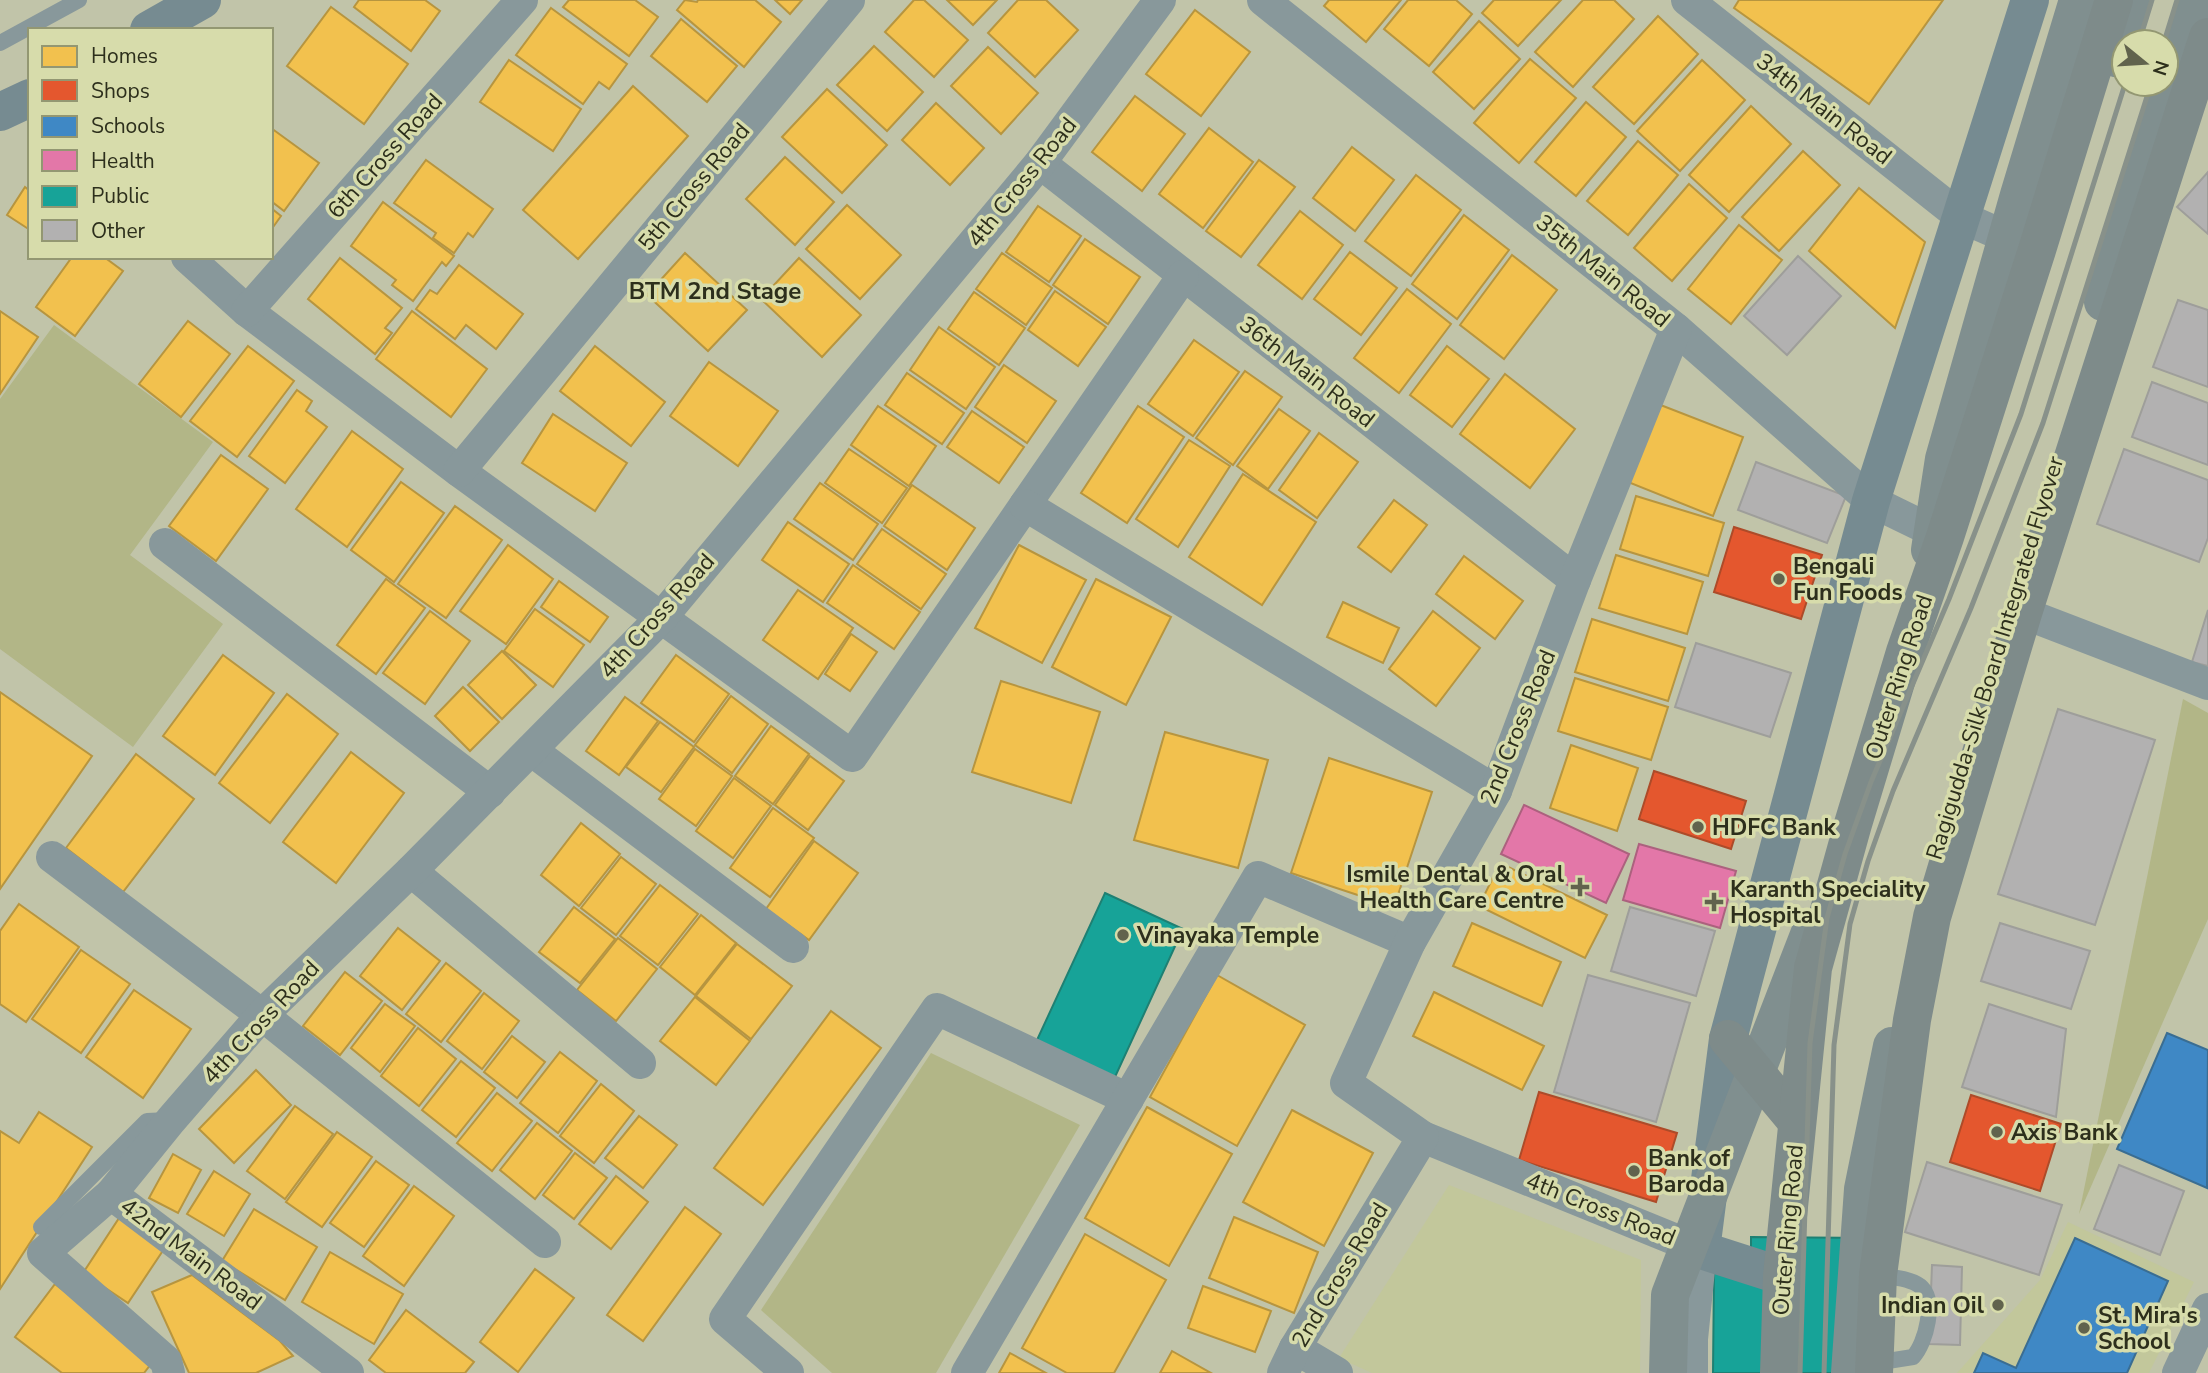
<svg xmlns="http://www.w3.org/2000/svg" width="2208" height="1373" font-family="'Nunito Sans',sans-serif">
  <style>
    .built { fill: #c2c79b }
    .green { fill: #b2b687 }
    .homes { fill: #f2c14e; stroke: #b7953f; stroke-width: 2 }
    .shops { fill: #e4572e; stroke: #ad4b29; stroke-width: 2 }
    .schools { fill: #3f88c5; stroke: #3a6d92; stroke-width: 2 }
    .health { fill: #e377a8; stroke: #ac617e; stroke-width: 2 }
    .public { fill: #17a398; stroke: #1e8073; stroke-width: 2 }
    .building { fill: #b2b1b1; stroke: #9e9e9a; stroke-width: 2 }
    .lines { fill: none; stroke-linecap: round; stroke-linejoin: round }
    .lane { stroke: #88989b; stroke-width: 16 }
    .street { stroke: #88989b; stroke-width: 32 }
    .secondary { stroke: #768b91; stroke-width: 38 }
    .primary { stroke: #808f8f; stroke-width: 38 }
    .highway { stroke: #7e8b8a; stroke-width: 38 }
    .rail { stroke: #88918a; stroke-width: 5 }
    .poi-dot { fill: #61634d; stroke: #d7dcab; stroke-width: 2.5 }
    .labels { text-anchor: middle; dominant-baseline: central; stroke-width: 7; stroke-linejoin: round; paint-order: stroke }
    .street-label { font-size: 23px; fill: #2d2f1c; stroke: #d7dcab }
    .poi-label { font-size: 23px; font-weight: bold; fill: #2d2f1c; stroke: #d7dcab; text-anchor: start }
    .neighbourhood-label { font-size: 24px; font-weight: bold; fill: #2d2f1c; stroke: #d7dcab }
  </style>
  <rect width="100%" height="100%" fill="#c1c4a9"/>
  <g class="built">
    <polygon points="1449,1185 1641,1260 1640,1373 1372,1373 1339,1358"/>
    <polygon points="2068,1222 2194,1282 2149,1373 1957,1373 2040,1280"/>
  </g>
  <g class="green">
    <polygon points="54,325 213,442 130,555 223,624 133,747 0,649 0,399"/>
    <polygon points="2183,699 2208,713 2208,919 2079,1214"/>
    <polygon points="931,1053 1080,1125 936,1373 832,1373 761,1310"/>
  </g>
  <g class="homes">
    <polygon points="359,0 425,0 440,11 411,51 354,7"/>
    <polygon points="569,0 635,0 658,17 629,56 563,7"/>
    <polygon points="685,0 697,2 698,0 755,0 781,22 744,67 677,10"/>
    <polygon points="775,0 802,0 790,14"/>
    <polygon points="914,0 924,0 968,40 934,77 885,32"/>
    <polygon points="947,0 997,0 973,25"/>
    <polygon points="1018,0 1046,0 1078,30 1035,77 988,33"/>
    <polygon points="1329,0 1401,0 1366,42 1324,6"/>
    <polygon points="1408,0 1456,0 1472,14 1429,66 1384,29"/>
    <polygon points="1494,0 1561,0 1518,46 1482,13"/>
    <polygon points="1583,0 1614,0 1634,19 1573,87 1535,52"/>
    <polygon points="1739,0 1943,0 1869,104 1734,8"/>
    <polygon points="331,7 408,64 364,124 287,66"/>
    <polygon points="551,8 627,64 609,89 599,82 583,104 516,55"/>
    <polygon points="1195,10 1250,52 1201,116 1146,74"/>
    <polygon points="1658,16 1698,54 1634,124 1593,87"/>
    <polygon points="681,19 737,66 707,102 651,56"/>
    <polygon points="1479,21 1520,59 1474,109 1433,72"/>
    <polygon points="874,46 923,92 887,131 837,85"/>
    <polygon points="988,47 1038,93 1001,134 951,86"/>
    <polygon points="1530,59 1576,98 1519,163 1474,123"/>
    <polygon points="509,60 581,109 553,151 480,102"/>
    <polygon points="1702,60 1745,100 1680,171 1637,131"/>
    <polygon points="633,86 688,136 578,259 523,210"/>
    <polygon points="827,89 887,145 842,193 782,137"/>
    <polygon points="1135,96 1185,134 1142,191 1092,152"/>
    <polygon points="1586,102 1626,137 1576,196 1535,162"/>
    <polygon points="936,103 984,148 950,185 902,140"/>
    <polygon points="1751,106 1791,144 1729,212 1689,175"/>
    <polygon points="271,128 319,163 284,211 271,201"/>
    <polygon points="1209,128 1253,162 1203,228 1159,194"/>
    <polygon points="1638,141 1678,175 1628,235 1587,201"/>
    <polygon points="1352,147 1394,180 1355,231 1313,198"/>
    <polygon points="1803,151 1840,185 1779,251 1742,217"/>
    <polygon points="785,157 834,202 795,245 746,199"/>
    <polygon points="426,160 493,209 473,237 468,233 454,253 433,238 436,233 394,203"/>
    <polygon points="1259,160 1295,187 1241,257 1206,231"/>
    <polygon points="1416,175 1461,210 1411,276 1365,241"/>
    <polygon points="1689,184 1727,218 1672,281 1634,248"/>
    <polygon points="25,187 30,191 30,230 7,215"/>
    <polygon points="1859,188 1925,242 1895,328 1809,251"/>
    <polygon points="383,202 454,256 446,266 442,262 413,301 392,285 396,280 351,246"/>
    <polygon points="847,205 901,255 860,299 806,249"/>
    <polygon points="1038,206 1081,236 1049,282 1006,252"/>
    <polygon points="271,208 281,216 271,230"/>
    <polygon points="1300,211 1343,245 1302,299 1258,265"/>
    <polygon points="1464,215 1509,250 1457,319 1412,284"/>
    <polygon points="1739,225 1782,260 1731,324 1688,289"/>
    <polygon points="1085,239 1140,277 1108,324 1053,285"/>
    <polygon points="1350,252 1397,288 1361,335 1314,299"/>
    <polygon points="685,253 747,310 708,351 647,295"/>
    <polygon points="1002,253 1052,288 1026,325 976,289"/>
    <polygon points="1512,255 1557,290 1504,359 1460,325"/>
    <polygon points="72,257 104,257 123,271 75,336 36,307"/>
    <polygon points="340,258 402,308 385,328 392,333 375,354 308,299"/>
    <polygon points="799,258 861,315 822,357 761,299"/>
    <polygon points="459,265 523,314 496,349 466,325 455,339 416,309 430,290 437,294"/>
    <polygon points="1407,289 1451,324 1399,393 1354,358"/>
    <polygon points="1055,291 1106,327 1078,366 1028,330"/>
    <polygon points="974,292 1025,328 999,365 948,329"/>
    <polygon points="0,311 38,337 0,394"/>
    <polygon points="412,311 487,369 451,417 376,359"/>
    <polygon points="188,321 230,354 181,417 139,384"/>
    <polygon points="939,327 995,367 966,409 910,370"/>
    <polygon points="1194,340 1239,372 1193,436 1148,404"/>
    <polygon points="248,346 294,381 237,457 190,421"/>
    <polygon points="595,346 665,402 631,446 560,391"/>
    <polygon points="1447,346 1489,379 1452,427 1410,395"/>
    <polygon points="709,362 778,411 738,466 670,416"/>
    <polygon points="1004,365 1056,401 1027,443 975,407"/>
    <polygon points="1245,371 1282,397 1233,465 1196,438"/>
    <polygon points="907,373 964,413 942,444 885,405"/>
    <polygon points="1505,374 1575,429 1530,488 1460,434"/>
    <polygon points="297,390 312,401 306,411 327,427 285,483 249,456"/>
    <polygon points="1658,404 1743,437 1713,516 1628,482"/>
    <polygon points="878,406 936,446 909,486 851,445"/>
    <polygon points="1138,406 1184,437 1127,523 1081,493"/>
    <polygon points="1279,409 1310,431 1268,489 1237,466"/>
    <polygon points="972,411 1024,447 999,483 947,447"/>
    <polygon points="553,414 627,463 595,511 522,463"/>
    <polygon points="352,431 403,469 347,547 296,509"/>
    <polygon points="1319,433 1358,462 1317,518 1279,490"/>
    <polygon points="1189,440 1230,466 1178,547 1136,519"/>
    <polygon points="849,449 907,488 882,523 825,483"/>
    <polygon points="221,455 268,489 216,561 169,526"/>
    <polygon points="1243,474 1316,522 1262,605 1189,557"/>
    <polygon points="401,482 444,513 394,582 351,550"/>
    <polygon points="820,483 878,524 853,560 794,519"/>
    <polygon points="912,485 975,528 947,570 884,526"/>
    <polygon points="1636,496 1724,523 1708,576 1620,549"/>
    <polygon points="1394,500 1427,525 1391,572 1358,547"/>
    <polygon points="455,506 502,540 446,618 398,584"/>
    <polygon points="788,522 849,564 823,602 762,560"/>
    <polygon points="882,529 946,574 921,609 857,564"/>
    <polygon points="508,545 553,579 506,644 460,611"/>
    <polygon points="1019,545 1086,580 1042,663 975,628"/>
    <polygon points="1616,555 1703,582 1687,634 1599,608"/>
    <polygon points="1464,556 1523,601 1495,639 1436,594"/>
    <polygon points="853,565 920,612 894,649 827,603"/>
    <polygon points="386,579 425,608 376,674 337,645"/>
    <polygon points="1096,579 1171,617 1126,705 1052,667"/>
    <polygon points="559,581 608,617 590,642 541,607"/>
    <polygon points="798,590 853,628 818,679 763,640"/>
    <polygon points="1343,602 1399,628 1383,663 1327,637"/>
    <polygon points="535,609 584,645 553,687 504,651"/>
    <polygon points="430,611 470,641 425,704 383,673"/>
    <polygon points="1433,611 1480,648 1436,706 1389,669"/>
    <polygon points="1592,619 1685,648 1668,701 1575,672"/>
    <polygon points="851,634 877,652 850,691 825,674"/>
    <polygon points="502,651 536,685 502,719 468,685"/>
    <polygon points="223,655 274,693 215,775 163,736"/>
    <polygon points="676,655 729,694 694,742 641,703"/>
    <polygon points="1575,678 1668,707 1651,760 1558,731"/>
    <polygon points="1001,681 1100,712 1071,803 972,772"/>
    <polygon points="463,687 499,722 470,751 435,716"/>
    <polygon points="0,692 92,756 0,889"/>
    <polygon points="287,694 338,734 270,823 219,783"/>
    <polygon points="731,696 768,724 732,773 695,745"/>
    <polygon points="625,697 658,721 619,775 586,751"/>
    <polygon points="660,722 694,747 661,792 626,767"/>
    <polygon points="771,726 809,754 773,804 735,776"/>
    <polygon points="1165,732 1268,760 1238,868 1134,840"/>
    <polygon points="1571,745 1638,768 1617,831 1550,808"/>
    <polygon points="695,749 732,776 696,826 659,799"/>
    <polygon points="351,752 404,793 336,883 283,842"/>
    <polygon points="136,754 194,799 123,892 66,848"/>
    <polygon points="810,756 844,781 808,830 775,805"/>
    <polygon points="1329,758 1432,792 1394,907 1291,873"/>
    <polygon points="734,778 771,806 733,858 696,831"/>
    <polygon points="773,808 814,838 770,897 730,868"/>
    <polygon points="581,823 620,854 579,906 541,875"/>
    <polygon points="814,841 858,873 809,940 766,909"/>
    <polygon points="621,857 656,884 616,935 581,908"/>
    <polygon points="1500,863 1607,915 1585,958 1479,906"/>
    <polygon points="660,885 698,914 658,965 620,936"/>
    <polygon points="19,904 79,947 26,1022 0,1004 0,931"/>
    <polygon points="574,907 615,939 580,983 539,952"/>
    <polygon points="701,915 736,943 695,995 660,967"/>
    <polygon points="1472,923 1561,962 1542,1006 1453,966"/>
    <polygon points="398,928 440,961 402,1010 360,976"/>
    <polygon points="618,938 657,969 616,1021 577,990"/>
    <polygon points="737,944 792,986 751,1039 696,996"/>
    <polygon points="81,950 130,984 81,1053 32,1019"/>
    <polygon points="446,963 481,991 441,1042 406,1014"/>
    <polygon points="345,972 382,1001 340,1055 303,1026"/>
    <polygon points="1217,975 1305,1025 1237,1146 1150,1097"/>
    <polygon points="134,990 191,1029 143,1098 86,1057"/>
    <polygon points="1434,992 1544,1046 1522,1090 1413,1036"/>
    <polygon points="484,993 519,1021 482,1069 447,1041"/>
    <polygon points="695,997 750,1041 716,1085 660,1041"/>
    <polygon points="385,1004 415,1026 380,1072 351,1048"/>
    <polygon points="831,1011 881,1048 763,1205 714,1168"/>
    <polygon points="418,1028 456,1059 419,1106 381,1076"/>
    <polygon points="512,1036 545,1062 517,1098 484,1072"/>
    <polygon points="560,1052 597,1081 558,1133 520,1103"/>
    <polygon points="461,1061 495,1088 456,1137 422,1110"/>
    <polygon points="256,1070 291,1105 234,1163 199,1129"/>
    <polygon points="601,1084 634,1111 594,1163 560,1136"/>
    <polygon points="497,1093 532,1121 492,1171 457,1143"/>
    <polygon points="295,1106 333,1134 285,1199 247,1171"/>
    <polygon points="1147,1107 1232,1154 1169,1266 1085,1218"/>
    <polygon points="1292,1110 1373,1153 1324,1246 1243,1202"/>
    <polygon points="39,1112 92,1147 0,1289 0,1131 19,1143"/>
    <polygon points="639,1116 677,1145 643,1188 605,1158"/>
    <polygon points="537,1123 572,1151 535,1199 500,1170"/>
    <polygon points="337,1132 372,1157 322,1227 286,1202"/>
    <polygon points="575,1153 607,1178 574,1219 543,1195"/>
    <polygon points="173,1154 201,1170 178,1213 149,1198"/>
    <polygon points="376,1161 409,1185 364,1247 330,1223"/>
    <polygon points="214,1171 250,1194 224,1236 187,1214"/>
    <polygon points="616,1176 648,1202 611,1249 579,1224"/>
    <polygon points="414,1186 454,1216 404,1286 363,1256"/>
    <polygon points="685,1207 721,1234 643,1341 607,1315"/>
    <polygon points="254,1209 317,1247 285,1300 222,1261"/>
    <polygon points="123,1212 168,1243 128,1303 83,1273"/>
    <polygon points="1234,1217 1318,1252 1294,1313 1209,1278"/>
    <polygon points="1085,1234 1166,1280 1114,1373 1067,1373 1022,1348"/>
    <polygon points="330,1252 403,1294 374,1344 302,1302"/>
    <polygon points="535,1269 574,1298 518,1372 480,1342"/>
    <polygon points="192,1275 280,1341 293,1356 256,1373 189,1373 152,1292"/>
    <polygon points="55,1284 154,1360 144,1373 62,1373 15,1337"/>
    <polygon points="1203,1286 1271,1311 1255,1352 1188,1328"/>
    <polygon points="406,1310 474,1362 465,1373 386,1373 369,1360"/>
    <polygon points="1172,1351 1211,1373 1160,1373"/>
    <polygon points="1010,1353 1046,1373 999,1373"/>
  </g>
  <g class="shops">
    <polygon points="1734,527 1822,555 1801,619 1714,592"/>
    <polygon points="1654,771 1746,801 1731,849 1639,819"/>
    <polygon points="1539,1092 1677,1133 1656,1202 1519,1160"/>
    <polygon points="1971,1095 2061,1124 2040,1191 1950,1162"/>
  </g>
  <g class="schools">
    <polygon points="2167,1033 2208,1050 2207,1188 2117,1149"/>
    <polygon points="2075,1238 2168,1281 2127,1373 1974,1373 1983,1353 2016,1368"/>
  </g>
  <g class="health">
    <polygon points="1524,805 1629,854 1606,903 1501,854"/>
    <polygon points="1639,844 1736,871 1720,928 1623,900"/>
  </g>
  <g class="public">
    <polygon points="1105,893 1183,929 1115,1077 1037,1040"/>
    <polygon points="1751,1237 1872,1238 1870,1373 1713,1373 1714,1272 1751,1272"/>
  </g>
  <g class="building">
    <polygon points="2208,172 2208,234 2177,207"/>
    <polygon points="1798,256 1841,296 1787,355 1744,316"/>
    <polygon points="2178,300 2208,310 2208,387 2153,367"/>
    <polygon points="2152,382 2208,403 2208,465 2132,437"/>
    <polygon points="2124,449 2208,480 2208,538 2199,562 2097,524"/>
    <polygon points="1756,462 1846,496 1827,543 1738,510"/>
    <polygon points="2208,610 2208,666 2192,662"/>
    <polygon points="1696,643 1791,673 1770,737 1675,707"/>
    <polygon points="2058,709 2155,740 2095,925 1998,894"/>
    <polygon points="1630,907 1715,931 1696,996 1611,971"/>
    <polygon points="2000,923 2090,951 2071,1009 1981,981"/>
    <polygon points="1588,975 1690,1003 1656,1122 1554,1092"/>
    <polygon points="1989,1004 2066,1029 2056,1117 1962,1087"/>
    <polygon points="1927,1162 2062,1205 2039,1275 1905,1232"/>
    <polygon points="2119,1165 2184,1191 2160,1255 2094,1229"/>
    <polygon points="1932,1265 1962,1267 1960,1345 1929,1344"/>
  </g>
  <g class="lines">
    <g class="lane">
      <polyline points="0,43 79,0"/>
      <polyline points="41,1227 147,1121 169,1120"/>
      <path d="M1875,1363L1913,1357C1926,1343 1937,1300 1920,1286C1910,1278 1890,1277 1878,1275"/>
    </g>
    <g class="street">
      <polyline points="1263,0 1676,329 1871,501 1945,537"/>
      <polyline points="1687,0 1961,217 2027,246"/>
      <polyline points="1040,163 1575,580"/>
      <polyline points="187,257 247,311 459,471 852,756 1183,276"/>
      <polyline points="247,311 522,0"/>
      <polyline points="459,471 849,0"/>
      <polyline points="1025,505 1496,791"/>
      <polyline points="165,544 490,792"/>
      <polyline points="2023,613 2208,684"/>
      <polyline points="531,750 793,947"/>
      <polyline points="52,857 262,1015 545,1242"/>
      <polyline points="411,871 640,1063"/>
      <polyline points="1423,1137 1701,1250 1692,1339 1692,1373"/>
      <polyline points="111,1194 348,1373"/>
      <polyline points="1295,1348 1337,1373"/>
      <polyline points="169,1373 166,1361 43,1253 111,1194 171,1120 262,1015 411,871 661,618 1040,163 1160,0"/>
      <polyline points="788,1373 725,1319 937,1009 1128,1099"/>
      <polyline points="967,1373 1258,877 1410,942"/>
      <polyline points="1283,1373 1295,1348 1423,1137 1346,1083 1410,942 1496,791 1575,580 1676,329"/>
      <polyline points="2178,1373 2208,1309"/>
    </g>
    <g class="secondary">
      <polyline points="149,30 202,0"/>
      <polyline points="0,112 30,98"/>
      <polyline points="1782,1276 1701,1250 1728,1039 1871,501 2030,0"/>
    </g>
    <g class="primary">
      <polyline points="2116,58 2134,0"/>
      <polyline points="2103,302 2196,0"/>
      <polyline points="1930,550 1944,459 2019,195 2078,0"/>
      <polyline points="1668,1373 1670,1295 1812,927"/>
      <polyline points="1850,1373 1863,1189 1892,1046"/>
    </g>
    <g class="highway">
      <polyline points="1728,1039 1797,1122"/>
      <polyline points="1779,1373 1782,1276 1813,968 1853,824 1905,652 1945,537 2037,250 2114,0"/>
      <polyline points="1874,1373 1878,1275 1912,1020 1932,917 2023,613 2208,37"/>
    </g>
    <g class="rail">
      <polyline points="2139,42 2152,0"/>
      <polyline points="2164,42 2177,0"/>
      <polyline points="1800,1373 1810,1043 1827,918 1845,854 1871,782 1949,599 2021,414 2125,84"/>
      <polyline points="1824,1373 1834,1045 1850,924 1868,861 1893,791 1971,608 2043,423 2151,84"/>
    </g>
  </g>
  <g class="poi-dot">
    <circle cx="1779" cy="579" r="7"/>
    <circle cx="1698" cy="827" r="7"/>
    <path d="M1576.5 876.5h7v7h7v7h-7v7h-7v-7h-7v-7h7z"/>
    <path d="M1710.5 891.5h7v7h7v7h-7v7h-7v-7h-7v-7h7z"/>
    <circle cx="1123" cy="935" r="7"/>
    <circle cx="1997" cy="1132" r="7"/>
    <circle cx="1634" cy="1171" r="7"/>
    <circle cx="1998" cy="1305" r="7"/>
    <circle cx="2084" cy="1328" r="7"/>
  </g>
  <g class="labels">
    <g class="street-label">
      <text transform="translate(1824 109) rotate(38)">34th Main Road</text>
      <text transform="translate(385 156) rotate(-48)">6th Cross Road</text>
      <text transform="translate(1022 182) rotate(-51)">4th Cross Road</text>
      <text transform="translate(694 187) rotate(-50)">5th Cross Road</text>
      <text transform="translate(1603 271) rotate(39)">35th Main Road</text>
      <text transform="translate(1307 372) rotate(38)">36th Main Road</text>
      <text transform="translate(657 616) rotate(-48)">4th Cross Road</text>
      <text transform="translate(1995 658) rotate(-73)">Ragigudda-Silk Board Integrated Flyover</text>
      <text transform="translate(1899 677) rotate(-72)">Outer Ring Road</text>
      <text transform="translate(1518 727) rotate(-68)">2nd Cross Road</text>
      <text transform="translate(261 1022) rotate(-47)">4th Cross Road</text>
      <text transform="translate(1601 1209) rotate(22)">4th Cross Road</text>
      <text transform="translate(1788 1230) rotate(-85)">Outer Ring Road</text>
      <text transform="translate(191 1254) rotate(37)">42nd Main Road</text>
      <text transform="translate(1340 1275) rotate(-59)">2nd Cross Road</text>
    </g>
    <g class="poi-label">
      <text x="1793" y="566">Bengali<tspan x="1793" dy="26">Fun Foods</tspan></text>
      <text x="1712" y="827">HDFC Bank</text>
      <text x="1564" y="874" text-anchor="end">Ismile Dental &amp; Oral<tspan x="1564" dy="26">Health Care Centre</tspan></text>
      <text x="1730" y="889">Karanth Speciality<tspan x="1730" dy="26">Hospital</tspan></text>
      <text x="1137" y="935">Vinayaka Temple</text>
      <text x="2011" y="1132">Axis Bank</text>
      <text x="1648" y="1158">Bank of<tspan x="1648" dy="26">Baroda</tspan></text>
      <text x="1984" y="1305" text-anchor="end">Indian Oil</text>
      <text x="2098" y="1315">St. Mira's<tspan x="2098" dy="26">School</tspan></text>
    </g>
    <g class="neighbourhood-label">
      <text x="715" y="291">BTM 2nd Stage</text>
    </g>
  </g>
  <rect x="28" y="28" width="245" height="231" fill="#d7dcab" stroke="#939772" stroke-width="2"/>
  <rect x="42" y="46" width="35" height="21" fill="#f2c14e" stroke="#939772" stroke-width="2"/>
  <text x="91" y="63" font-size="21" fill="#2d2f1c">Homes</text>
  <rect x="42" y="80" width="35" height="21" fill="#e4572e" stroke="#939772" stroke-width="2"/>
  <text x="91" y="98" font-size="21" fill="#2d2f1c">Shops</text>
  <rect x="42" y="116" width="35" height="21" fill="#3f88c5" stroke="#939772" stroke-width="2"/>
  <text x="91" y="133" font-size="21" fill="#2d2f1c">Schools</text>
  <rect x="42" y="150" width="35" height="21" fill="#e377a8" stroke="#939772" stroke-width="2"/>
  <text x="91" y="168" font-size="21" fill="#2d2f1c">Health</text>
  <rect x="42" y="186" width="35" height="21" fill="#17a398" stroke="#939772" stroke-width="2"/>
  <text x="91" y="203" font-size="21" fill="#2d2f1c">Public</text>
  <rect x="42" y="220" width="35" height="21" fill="#b2b1b1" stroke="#939772" stroke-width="2"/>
  <text x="91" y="238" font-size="21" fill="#2d2f1c">Other</text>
  <g transform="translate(2145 63) rotate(108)"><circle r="33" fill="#d7dcab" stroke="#939772" stroke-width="2"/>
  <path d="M0-5L12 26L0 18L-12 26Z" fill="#61634d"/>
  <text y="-10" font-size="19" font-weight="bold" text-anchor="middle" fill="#2d2f1c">N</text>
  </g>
</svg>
